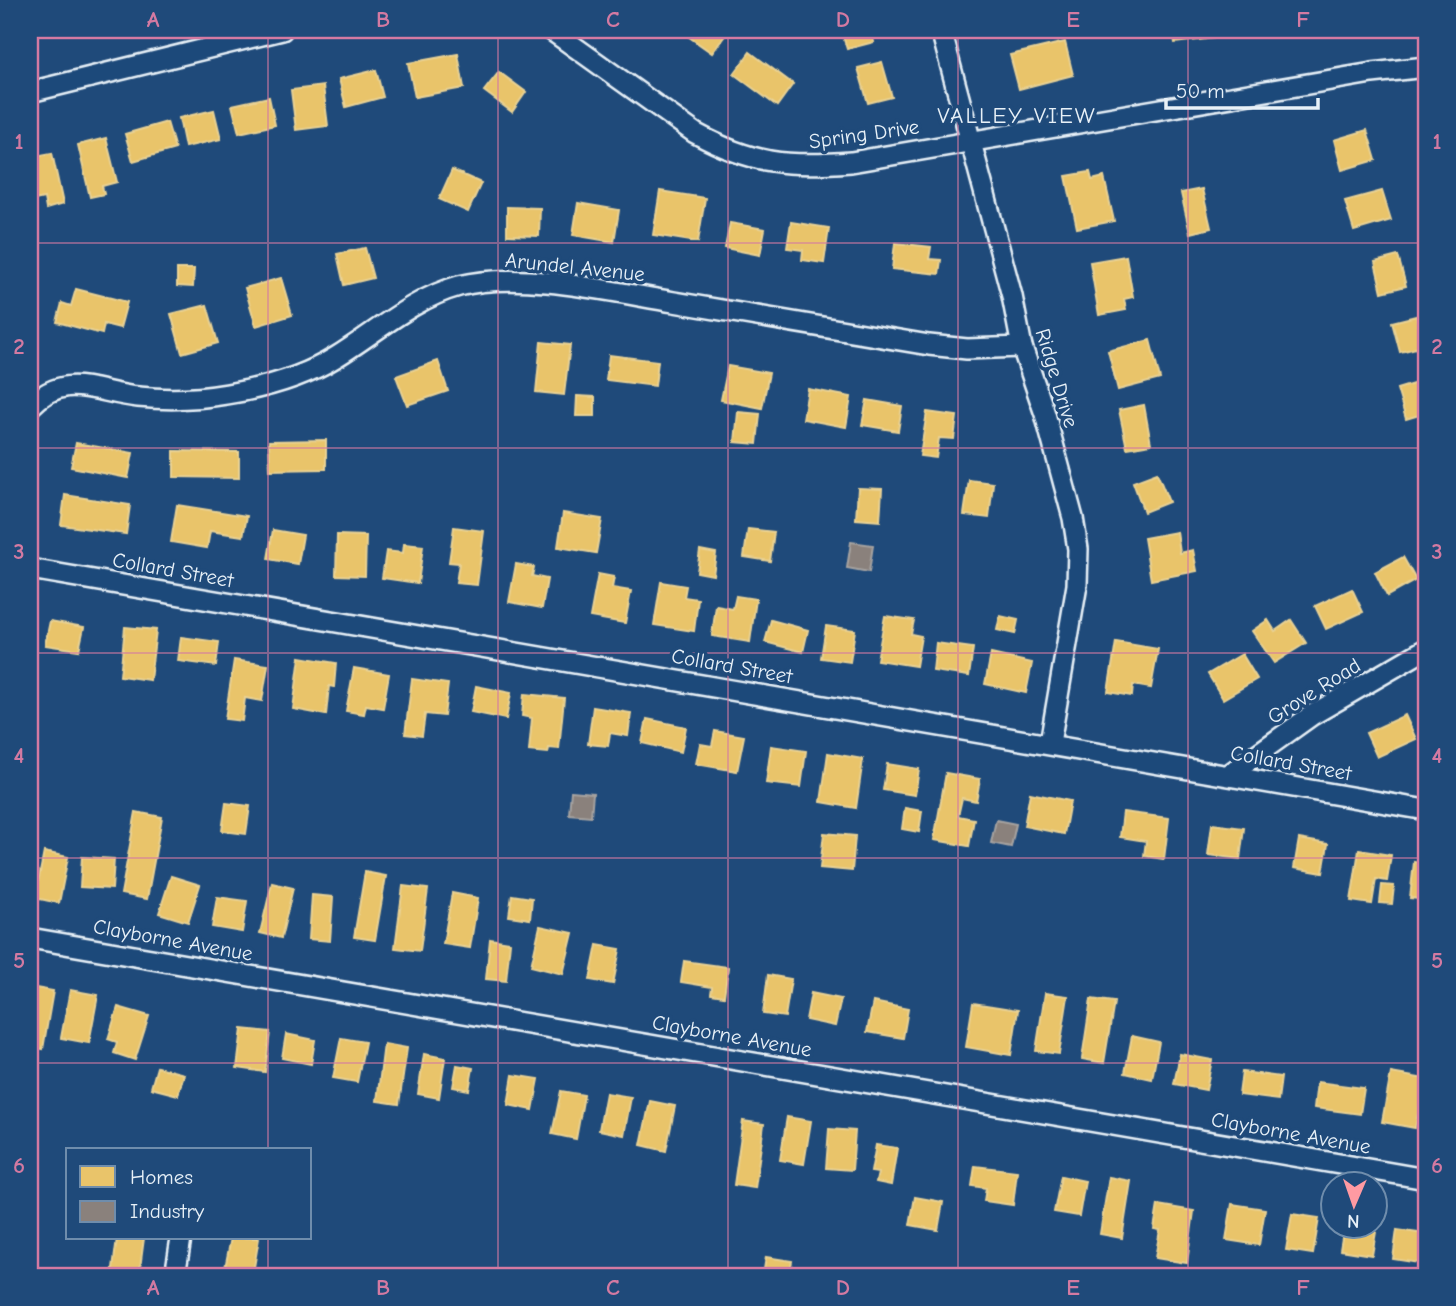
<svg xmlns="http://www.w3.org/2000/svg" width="1456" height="1306" font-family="'Comic Neue',sans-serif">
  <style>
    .homes { fill: #e9c46a; stroke: #e9d295; stroke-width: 2 }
    .industry { fill: #8a817c; stroke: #a6a3a1; stroke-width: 2 }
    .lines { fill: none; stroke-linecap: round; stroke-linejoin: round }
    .minor-casing { stroke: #e8f1f8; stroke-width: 24 }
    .minor { stroke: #1f4a7a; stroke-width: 19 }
    .grid { fill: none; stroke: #d37aa2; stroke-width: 2; stroke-opacity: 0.55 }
    .labels { text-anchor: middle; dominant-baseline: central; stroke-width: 7; stroke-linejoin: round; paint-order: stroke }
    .street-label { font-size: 21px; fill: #e8f1f8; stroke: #1f4a7a }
    .neighbourhood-label { font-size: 23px; letter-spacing: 2px; fill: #e8f1f8; stroke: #1f4a7a }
    .neatline { fill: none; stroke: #d37aa2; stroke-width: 2.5 }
    .grid-label { font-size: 23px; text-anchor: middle; font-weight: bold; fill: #d37aa2 }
  </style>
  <rect width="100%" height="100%" fill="#1f4a7a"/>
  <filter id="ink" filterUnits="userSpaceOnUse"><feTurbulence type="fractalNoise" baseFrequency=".0143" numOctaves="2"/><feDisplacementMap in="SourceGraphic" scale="14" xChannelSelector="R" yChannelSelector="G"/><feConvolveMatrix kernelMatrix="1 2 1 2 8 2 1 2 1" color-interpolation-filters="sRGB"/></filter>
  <g filter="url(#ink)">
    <g class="homes">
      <polygon points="688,30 729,30 712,53 685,34"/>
      <polygon points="841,30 871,30 874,42 847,49"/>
      <polygon points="1173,30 1214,30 1216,38 1175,43"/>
      <polygon points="1065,42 1073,75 1019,89 1010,55"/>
      <polygon points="750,52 793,84 777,106 734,74"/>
      <polygon points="458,54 464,88 415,97 408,63"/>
      <polygon points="882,62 892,97 868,103 858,68"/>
      <polygon points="376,70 383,97 346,107 339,79"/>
      <polygon points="499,72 526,92 512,112 484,91"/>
      <polygon points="323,86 328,126 296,130 291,90"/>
      <polygon points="269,97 275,125 239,133 232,105"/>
      <polygon points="214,110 221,139 185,147 179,118"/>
      <polygon points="167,122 175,149 133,161 125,134"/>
      <polygon points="1367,130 1376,160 1342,170 1334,140"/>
      <polygon points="106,138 117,182 102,186 104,194 90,197 78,145"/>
      <polygon points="52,153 63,204 46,209 44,198 30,201 30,157"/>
      <polygon points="452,170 481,183 468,212 439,199"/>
      <polygon points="1090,172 1092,180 1104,177 1114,221 1077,228 1066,176"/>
      <polygon points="1202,189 1211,228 1190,233 1181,193"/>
      <polygon points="660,191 705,198 698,242 653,235"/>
      <polygon points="1382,191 1391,220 1354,231 1345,201"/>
      <polygon points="578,203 619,210 614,242 573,235"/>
      <polygon points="507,207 540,208 539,236 507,235"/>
      <polygon points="791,222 829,228 824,263 802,260 803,250 787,248"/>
      <polygon points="730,223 765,229 760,255 725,248"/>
      <polygon points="895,243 931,247 929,259 941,260 939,274 892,269"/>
      <polygon points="365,248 373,278 344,285 337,254"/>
      <polygon points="1126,256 1133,297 1124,299 1126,310 1099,315 1090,262"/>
      <polygon points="1398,256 1406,286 1382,292 1375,262"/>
      <polygon points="177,269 194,269 193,287 177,286"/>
      <polygon points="281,278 292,315 256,326 245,288"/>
      <polygon points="76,289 127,302 120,328 104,324 102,334 57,322 62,303 71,306"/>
      <polygon points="207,305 218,343 182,353 171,314"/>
      <polygon points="1416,316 1424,346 1400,352 1392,322"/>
      <polygon points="1150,340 1160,379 1118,390 1108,351"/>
      <polygon points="541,342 570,345 564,395 536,392"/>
      <polygon points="609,355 658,361 655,386 606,380"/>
      <polygon points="438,361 448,391 407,405 396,376"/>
      <polygon points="728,366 769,373 762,408 721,400"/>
      <polygon points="1426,380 1426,413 1406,419 1397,389"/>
      <polygon points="808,389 851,397 846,427 803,419"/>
      <polygon points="577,396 595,397 595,416 576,416"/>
      <polygon points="867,400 902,406 898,431 862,425"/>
      <polygon points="1144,405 1151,444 1127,448 1119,410"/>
      <polygon points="738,412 760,414 757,444 735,442"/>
      <polygon points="927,412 957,416 954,439 939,438 936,458 920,456"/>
      <polygon points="326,440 326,469 270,470 269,441"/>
      <polygon points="76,443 133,453 128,478 71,467"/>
      <polygon points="174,451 239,452 239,478 174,477"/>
      <polygon points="1157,473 1169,502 1144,512 1133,482"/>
      <polygon points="969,480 993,483 989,518 964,515"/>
      <polygon points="858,488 882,489 880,521 856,519"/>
      <polygon points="65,495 130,505 126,534 61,525"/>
      <polygon points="177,505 247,516 243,536 210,531 207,548 171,542"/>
      <polygon points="563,513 602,519 596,553 558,547"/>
      <polygon points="454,527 484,531 477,585 456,583 459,563 449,562"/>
      <polygon points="748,529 774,532 770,561 744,557"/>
      <polygon points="273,530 303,535 298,564 268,559"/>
      <polygon points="1177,532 1180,553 1193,550 1197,571 1151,580 1144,538"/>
      <polygon points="337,535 366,536 365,576 336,575"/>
      <polygon points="404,544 423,546 418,583 382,578 386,551 403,553"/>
      <polygon points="700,550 716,553 713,575 697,572"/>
      <polygon points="1403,557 1416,580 1387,596 1375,572"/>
      <polygon points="516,564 534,567 532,576 547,579 542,608 509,602"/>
      <polygon points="598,574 614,577 612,588 631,591 625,623 590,617"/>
      <polygon points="661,582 686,586 684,597 698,599 694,631 654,625"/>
      <polygon points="1352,589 1363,612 1326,629 1315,606"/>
      <polygon points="736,596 756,599 750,642 712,636 716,606 733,609"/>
      <polygon points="885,616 914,620 911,634 921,636 916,666 877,660"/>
      <polygon points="1000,616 1018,620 1015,634 997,630"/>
      <polygon points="771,620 808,630 803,652 765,642"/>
      <polygon points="1268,620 1275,631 1291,620 1306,643 1274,663 1252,631"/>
      <polygon points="50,621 84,627 79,650 45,645"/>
      <polygon points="826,626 855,630 850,662 821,658"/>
      <polygon points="125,627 156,630 150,680 120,676"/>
      <polygon points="181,637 219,642 216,666 178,661"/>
      <polygon points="1116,642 1158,649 1151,688 1133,685 1132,696 1108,692"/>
      <polygon points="936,643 973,648 969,676 933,671"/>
      <polygon points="991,654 1032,663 1026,693 985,684"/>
      <polygon points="1242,654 1257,679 1223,699 1208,674"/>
      <polygon points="300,657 336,663 334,687 329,686 326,715 293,709"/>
      <polygon points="234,660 268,665 262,701 245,698 242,721 225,719"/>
      <polygon points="354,668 389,674 383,708 366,705 364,714 346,711"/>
      <polygon points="412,679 448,684 444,716 425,714 422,736 405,734"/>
      <polygon points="476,686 511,693 506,719 471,712"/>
      <polygon points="524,694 564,698 559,749 549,748 548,753 529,751 532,718 522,716"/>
      <polygon points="593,707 631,713 628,736 610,733 608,746 588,744"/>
      <polygon points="1405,715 1416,739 1377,757 1366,733"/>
      <polygon points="647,719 686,727 681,752 642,743"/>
      <polygon points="715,731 744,736 737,771 696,764 700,744 712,746"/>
      <polygon points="771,746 806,751 801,787 766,783"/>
      <polygon points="828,753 863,759 856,808 821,802"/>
      <polygon points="887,764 919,769 915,795 883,790"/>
      <polygon points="946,773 980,779 976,801 962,798 958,816 974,819 969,846 934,840"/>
      <polygon points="1030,793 1070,801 1064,834 1024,826"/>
      <polygon points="226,803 250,806 246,834 222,831"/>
      <polygon points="905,808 922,811 919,832 902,829"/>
      <polygon points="136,812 162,817 147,899 121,894"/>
      <polygon points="1123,812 1169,818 1164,859 1144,856 1146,841 1120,837"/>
      <polygon points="1212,824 1244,828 1240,859 1208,855"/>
      <polygon points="824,833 855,836 852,871 820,868"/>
      <polygon points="1299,839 1328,844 1323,873 1294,868"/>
      <polygon points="1359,850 1391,855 1387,881 1376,879 1372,904 1351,901"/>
      <polygon points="44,852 68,857 59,903 35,898"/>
      <polygon points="82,857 114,859 112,889 80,887"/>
      <polygon points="1414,862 1426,864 1426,891 1421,891 1419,899 1410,898"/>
      <polygon points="365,872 386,876 375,940 354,937"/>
      <polygon points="171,876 200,885 188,922 159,913"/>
      <polygon points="272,883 293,888 281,938 260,933"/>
      <polygon points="1382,885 1394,886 1392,904 1380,903"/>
      <polygon points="403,886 428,889 420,951 395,948"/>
      <polygon points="452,893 478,898 470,948 443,944"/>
      <polygon points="312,895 333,897 330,941 309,939"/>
      <polygon points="512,895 532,898 530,919 509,916"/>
      <polygon points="217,897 247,901 242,932 212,927"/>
      <polygon points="540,926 573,933 563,974 531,966"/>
      <polygon points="490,939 510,942 506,981 486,979"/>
      <polygon points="597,945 620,949 613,984 590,980"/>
      <polygon points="684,961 728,967 724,996 711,994 712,987 681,982"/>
      <polygon points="768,975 791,979 785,1017 763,1014"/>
      <polygon points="30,987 53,991 43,1049 30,1047"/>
      <polygon points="70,990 98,995 89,1043 61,1038"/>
      <polygon points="811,993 841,999 835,1026 806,1020"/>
      <polygon points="1045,993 1068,996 1059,1054 1036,1051"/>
      <polygon points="1091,999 1114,1002 1104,1063 1082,1059"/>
      <polygon points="873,1002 908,1009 903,1038 867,1032"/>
      <polygon points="973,1003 1018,1010 1011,1055 966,1047"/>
      <polygon points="118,1007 149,1016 135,1060 114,1053 117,1042 108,1039"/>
      <polygon points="242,1029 270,1032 265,1072 237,1068"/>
      <polygon points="286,1034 315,1040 311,1064 282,1058"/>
      <polygon points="1132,1036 1159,1042 1152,1079 1125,1073"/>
      <polygon points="341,1038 365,1042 357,1082 333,1078"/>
      <polygon points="384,1044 407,1048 399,1104 377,1101"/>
      <polygon points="424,1054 445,1058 439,1098 418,1094"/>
      <polygon points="1180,1054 1212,1060 1206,1090 1174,1084"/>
      <polygon points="457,1065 473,1068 469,1090 453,1087"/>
      <polygon points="157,1067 184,1074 178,1095 151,1088"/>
      <polygon points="1242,1072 1281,1077 1278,1100 1239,1095"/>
      <polygon points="1391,1073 1425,1079 1415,1128 1382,1122"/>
      <polygon points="513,1075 539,1079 533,1110 508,1105"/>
      <polygon points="1317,1082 1364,1088 1360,1114 1314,1108"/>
      <polygon points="561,1091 584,1095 576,1139 552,1134"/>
      <polygon points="606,1093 631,1097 624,1135 599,1130"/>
      <polygon points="650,1101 675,1106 666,1151 641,1145"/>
      <polygon points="787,1117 811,1121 804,1164 780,1160"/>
      <polygon points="743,1121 764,1124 755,1188 734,1185"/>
      <polygon points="829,1129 855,1131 852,1170 826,1168"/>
      <polygon points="876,1145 897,1148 891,1185 876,1182 878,1173 871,1172"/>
      <polygon points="975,1166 1017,1171 1013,1205 984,1201 986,1188 972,1186"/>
      <polygon points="1061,1176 1085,1181 1079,1216 1054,1212"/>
      <polygon points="1109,1177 1131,1181 1122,1238 1100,1234"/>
      <polygon points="915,1197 943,1202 938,1230 910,1225"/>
      <polygon points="1232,1204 1265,1209 1259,1245 1226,1240"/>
      <polygon points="1158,1205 1194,1211 1187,1263 1155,1258 1160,1230 1154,1229"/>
      <polygon points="1292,1214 1319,1218 1313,1254 1286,1250"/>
      <polygon points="1344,1226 1377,1226 1372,1255 1340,1250"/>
      <polygon points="1397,1230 1426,1234 1426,1264 1393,1259"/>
      <polygon points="117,1238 144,1238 139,1276 112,1276"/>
      <polygon points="231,1238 259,1238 253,1273 225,1268"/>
      <polygon points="766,1257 792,1261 789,1276 763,1276"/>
    </g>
    <g class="industry">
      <polygon points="851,542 873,545 869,572 847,568"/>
      <polygon points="571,791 593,793 591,816 569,814"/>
      <polygon points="996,820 1016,824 1011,847 991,843"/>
    </g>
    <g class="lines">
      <g class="minor-casing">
        <g id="minor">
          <path d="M551,30L695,133C752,164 787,167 851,162L1372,73L1426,67"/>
          <polyline points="941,30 1012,296 1022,347 1045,414 1073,518 1078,549 1077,585 1050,743"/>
          <polyline points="30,92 282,30"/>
          <path d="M30,407C64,370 96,393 138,397C167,400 198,399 227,394C264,388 304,377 336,357C377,332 412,299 459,286C520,270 612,292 674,302C759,317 844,331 929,345L967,349L1022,347"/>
          <polyline points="30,569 1426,810"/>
          <polyline points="1228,775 1312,715 1426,649"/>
          <polyline points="30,938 1426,1179"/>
          <polyline points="175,1276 181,1238"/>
        </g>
      </g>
      <use href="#minor" class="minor"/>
    </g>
  </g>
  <path class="grid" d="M268,30V1150M498,30V1276M728,30V1276M958,30V1276M1188,30V1276M30,243H1426M30,448H1426M30,653H1426M30,858H1426M30,1063H1426M268,1238V1276"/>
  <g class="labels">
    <g class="street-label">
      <text transform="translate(864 134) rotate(-8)">Spring Drive</text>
      <text transform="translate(575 267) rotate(6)">Arundel Avenue</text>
      <text transform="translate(1057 378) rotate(73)">Ridge Drive</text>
      <text transform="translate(173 570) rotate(10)">Collard Street</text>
      <text transform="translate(732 666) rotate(10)">Collard Street</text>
      <text transform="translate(1314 691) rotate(-32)">Grove Road</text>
      <text transform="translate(1291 763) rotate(10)">Collard Street</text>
      <text transform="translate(173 940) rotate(10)">Clayborne Avenue</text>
      <text transform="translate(732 1036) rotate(10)">Clayborne Avenue</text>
      <text transform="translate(1291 1133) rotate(10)">Clayborne Avenue</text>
    </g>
    <g class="neighbourhood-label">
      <text x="1017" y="115">VALLEY VIEW</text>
    </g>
  </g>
  <rect width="1456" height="1306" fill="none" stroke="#1f4a7a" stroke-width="77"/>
  <rect x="66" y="1148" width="245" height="91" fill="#1f4a7a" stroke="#6f8dac" stroke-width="2"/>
  <rect x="80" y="1166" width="35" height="21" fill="#e9c46a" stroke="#6f8dac" stroke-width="2"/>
  <text x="130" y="1184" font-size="21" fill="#e8f1f8">Homes</text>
  <rect x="80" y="1201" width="35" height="21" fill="#8a817c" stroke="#6f8dac" stroke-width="2"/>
  <text x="130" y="1218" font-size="21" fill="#e8f1f8">Industry</text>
  <g transform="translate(1354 1205) rotate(182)"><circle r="33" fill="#1f4a7a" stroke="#6f8dac" stroke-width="2"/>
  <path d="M0-5L12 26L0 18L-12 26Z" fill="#ff9aa2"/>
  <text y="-10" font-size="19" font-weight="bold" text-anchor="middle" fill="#e8f1f8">N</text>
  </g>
  <path d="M1166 98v10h152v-10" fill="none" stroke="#e8f1f8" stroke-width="3.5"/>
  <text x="1176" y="98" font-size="21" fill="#e8f1f8" stroke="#1f4a7a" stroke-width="5" paint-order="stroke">50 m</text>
  <rect x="38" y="38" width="1380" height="1230" class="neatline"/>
  <g class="grid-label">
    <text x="153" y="27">A</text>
    <text x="383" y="27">B</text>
    <text x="613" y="27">C</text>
    <text x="843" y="27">D</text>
    <text x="1073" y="27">E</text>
    <text x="1303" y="27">F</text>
    <text x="19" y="149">1</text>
    <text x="1437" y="149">1</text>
    <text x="19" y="354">2</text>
    <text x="1437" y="354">2</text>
    <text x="19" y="559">3</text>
    <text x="1437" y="559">3</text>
    <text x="19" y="763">4</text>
    <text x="1437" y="763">4</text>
    <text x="19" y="968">5</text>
    <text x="1437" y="968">5</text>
    <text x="19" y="1173">6</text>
    <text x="1437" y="1173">6</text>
    <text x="153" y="1295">A</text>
    <text x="383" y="1295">B</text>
    <text x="613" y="1295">C</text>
    <text x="843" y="1295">D</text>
    <text x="1073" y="1295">E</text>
    <text x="1303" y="1295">F</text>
  </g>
</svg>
